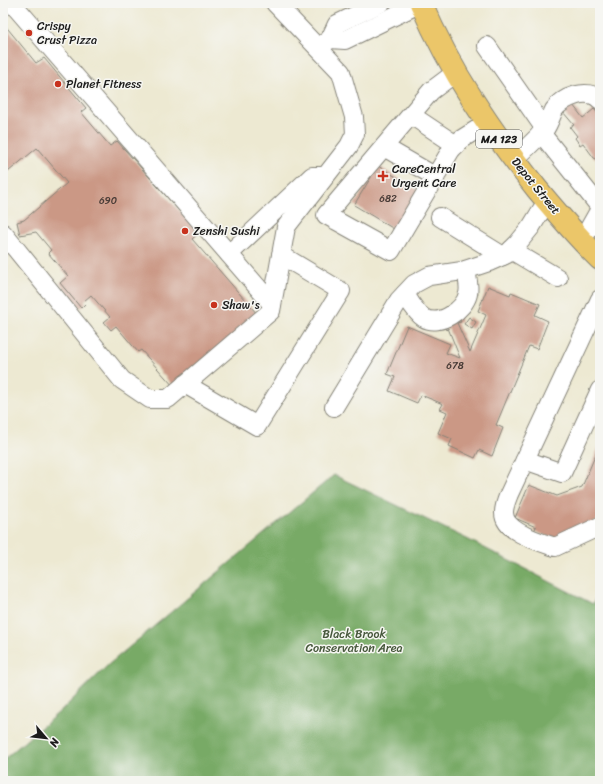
<svg xmlns="http://www.w3.org/2000/svg" width="603" height="784" font-family="Sriracha,sans-serif">
  <style>
    .forest { fill: #78aa66; stroke: #4a6341 }
    .building { fill: #cb9885 }
    .lines { fill: none; stroke-linecap: round; stroke-linejoin: round }
    .minor-casing { stroke: #848277; stroke-width: 20 }
    .highway-casing { stroke: #848277; stroke-width: 24 }
    .minor { stroke: #fff; stroke-width: 18 }
    .highway { stroke: #ebc669; stroke-width: 22 }
    .poi-dot { fill: #c8321e; stroke: #f6f6f2; stroke-width: 1.5 }
    .labels { text-anchor: middle; dominant-baseline: central; stroke-width: 3; stroke-linejoin: round; paint-order: stroke }
    .number-label { font-size: 10px; fill: #483b36 }
    .shield { fill: #f6f6f2; stroke: #5d5d5c; stroke-width: 1 }
    .shield-label { font-size: 11px; font-weight: bold; fill: #1c1c1c }
    .poi-label { font-size: 12px; fill: #1c1c1c; stroke: #f6f6f2; text-anchor: start }
    .street-label { font-size: 12px; fill: #1c1c1c; stroke: #f6f6f2 }
    .park-label { font-size: 12px; fill: #46573b; stroke: #f6f6f2 }
  </style>
  <rect width="100%" height="100%" fill="#f6f6f2"/>
  <filter id="ink" filterUnits="userSpaceOnUse"><feTurbulence type="fractalNoise" baseFrequency=".025" numOctaves="2"/><feDisplacementMap in="SourceGraphic" scale="8" xChannelSelector="R" yChannelSelector="G"/><feConvolveMatrix kernelMatrix="1 2 1 2 8 2 1 2 1" color-interpolation-filters="sRGB"/></filter>
  <filter id="wash" filterUnits="userSpaceOnUse"><feTurbulence type="fractalNoise" baseFrequency=".012" numOctaves="4" result="noise"/><feDisplacementMap in="SourceGraphic" scale="16" xChannelSelector="R" yChannelSelector="G"/><feGaussianBlur stdDeviation="0.9" result="paint"/><feColorMatrix in="noise" values="0 0 0 0 0 0 0 0 0 0 0 0 0 0 0 0 0 1.4 0 .05"/><feComposite in="paint" operator="in"/></filter>
  <g filter="url(#wash)">
    <rect width="100%" height="100%" fill="#ede9d2"/>
    <polygon class="forest" points="334,475 467,539 593,604 600,588 600,781 3,781 3,760 65,707 108,665"/>
    <g id="blocks">
      <g class="building">
        <polygon points="3,23 36,63 44,58 86,108 81,112 110,146 117,141 199,233 192,239 258,315 174,387 141,350 138,352 116,326 111,330 104,322 110,317 91,295 84,301 86,303 81,308 60,283 68,276 48,253 51,250 36,232 20,235 17,222 24,220 67,183 37,148 3,176"/>
        <polygon points="573,105 583,118 594,109 600,116 600,159 598,160 594,158 583,143 580,145 575,138 577,136 570,127 574,125 563,112"/>
        <polygon points="378,166 423,193 399,232 354,205"/>
        <polygon points="488,286 510,295 511,292 540,304 535,315 548,321 537,349 529,346 496,425 503,428 492,456 479,450 475,458 449,446 452,439 438,433 447,412 440,409 443,404 421,395 417,403 389,391 395,377 387,374 407,326 450,344 446,353 460,358 448,328 446,330 437,313 454,306 461,322 457,323 470,352 486,315 478,311"/>
        <polygon points="469,317 476,322 472,329 464,324"/>
        <polygon points="600,444 600,519 555,540 534,531 536,527 515,518 529,485 557,496 582,487"/>
      </g>
    </g>
  </g>
  <g filter="url(#ink)">
    <use href="#blocks" fill-opacity="0" stroke="#848277" stroke-width="1"/>
    <g class="lines">
      <g class="minor-casing">
        <g id="minor">
          <polyline points="12,3 272,304"/>
          <polyline points="330,39 345,40 421,3"/>
          <polyline points="322,45 330,39 337,24 381,3"/>
          <polyline points="487,46 545,129"/>
          <polyline points="455,73 431,91 326,215 391,251 451,150 460,140 487,123"/>
          <polyline points="411,115 456,145"/>
          <polyline points="541,133 600,207"/>
          <polyline points="384,147 436,177"/>
          <path d="M514,160C524,150 536,140 545,129C549,124 551,116 554,110C563,97 588,87 600,100"/>
          <polyline points="440,217 503,256"/>
          <polyline points="3,233 122,380 150,399 168,399 271,311 286,227 349,146 355,134 354,117 341,72 275,3"/>
          <polyline points="582,241 600,209"/>
          <polyline points="511,250 558,278"/>
          <polyline points="229,254 312,176 324,176"/>
          <path d="M405,294C410,302 416,313 424,318C440,327 464,310 468,294C470,287 467,277 466,270"/>
          <path d="M600,299L509,494C507,499 504,506 504,512C503,532 540,542 555,547L600,526"/>
          <polyline points="185,384 257,426 341,291 281,255"/>
          <polyline points="334,407 399,300 414,284 429,276 462,271 489,262 507,254 518,243 531,227 547,201"/>
          <polyline points="525,460 562,473 600,390"/>
        </g>
      </g>
      <g class="highway-casing">
        <path id="highway" d="M421,3C451,72 490,130 537,189C557,213 577,237 600,259"/>
      </g>
      <use href="#minor" class="minor"/>
      <use href="#highway" class="highway"/>
    </g>
  </g>
  <g class="poi-dot">
    <circle cx="29" cy="33" r="4"/>
    <circle cx="58" cy="84" r="4"/>
    <path d="M381 170h4v4h4v4h-4v4h-4v-4h-4v-4h4z"/>
    <circle cx="185" cy="231" r="4"/>
    <circle cx="214" cy="305" r="4"/>
  </g>
  <g class="labels">
    <g class="number-label">
      <text x="388" y="199">682</text>
      <text x="108" y="201">690</text>
      <text x="455" y="366">678</text>
    </g>
    <rect class="shield" x="476" y="130" width="46" height="18" rx="3"/>
    <g class="shield-label">
      <text x="499" y="139">MA 123</text>
    </g>
    <g class="poi-label">
      <text x="37" y="26">Crispy<tspan x="37" dy="14">Crust Pizza</tspan></text>
      <text x="66" y="84">Planet Fitness</text>
      <text x="392" y="169">CareCentral<tspan x="392" dy="14">Urgent Care</tspan></text>
      <text x="193" y="231">Zenshi Sushi</text>
      <text x="222" y="305">Shaw's</text>
    </g>
    <g class="street-label">
      <text transform="translate(536 186) rotate(51)">Depot Street</text>
    </g>
    <g class="park-label">
      <text x="354" y="634">Black Brook<tspan x="354" dy="14">Conservation Area</tspan></text>
    </g>
  </g>
  <rect width="603" height="784" fill="none" stroke="#f6f6f2" stroke-width="16"/>
  <g transform="translate(46 738) rotate(118)" stroke="#f6f6f2" stroke-width="3" paint-order="stroke">
  <path d="M0-3L7 15L0 10L-7 15Z" fill="#1c1c1c"/>
  <text y="-6" font-size="11" font-weight="bold" text-anchor="middle" fill="#1c1c1c">N</text>
  </g>
</svg>
